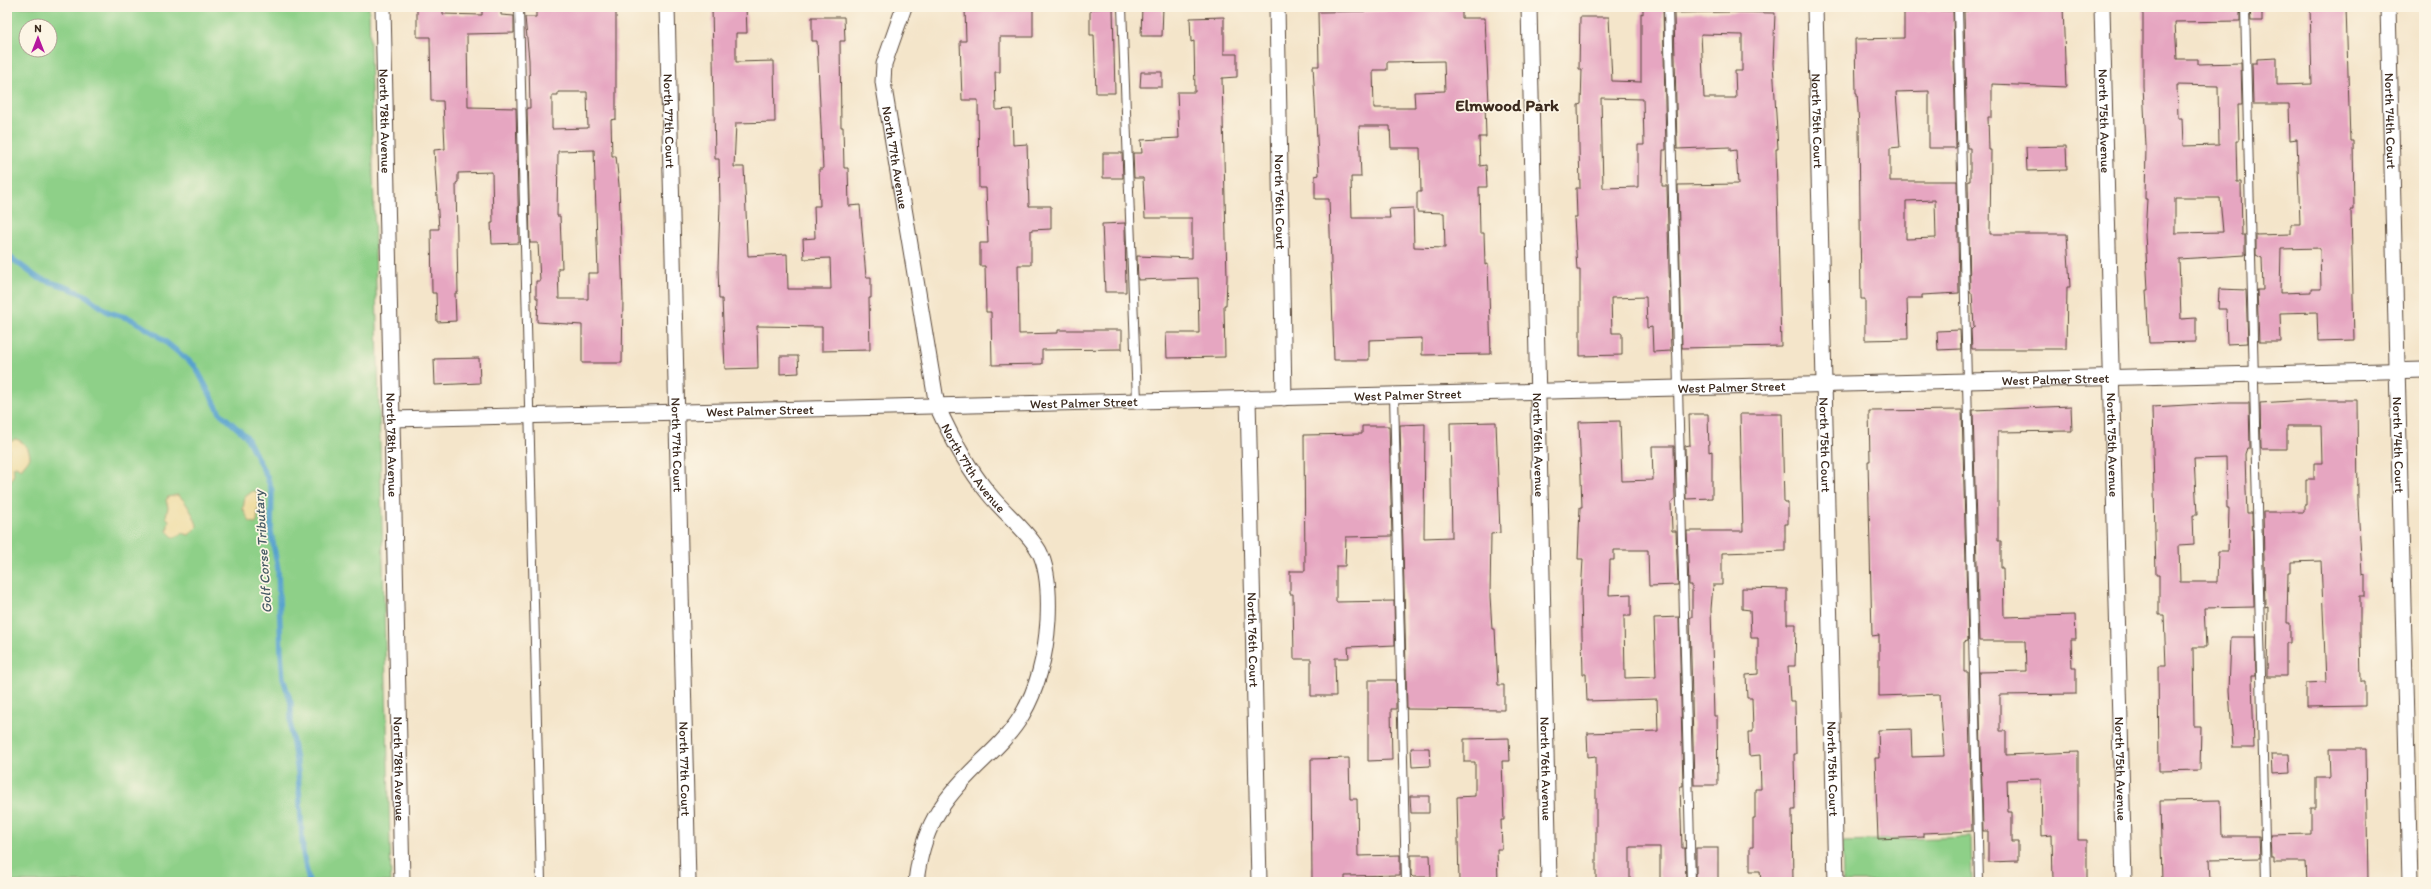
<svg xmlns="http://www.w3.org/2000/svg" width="2431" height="889" font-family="Itim,sans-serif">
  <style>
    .green { fill: #8ed088; stroke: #647d53; fill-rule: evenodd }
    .sand { fill: #eeda9e; stroke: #94825e }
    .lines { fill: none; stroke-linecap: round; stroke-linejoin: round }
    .stream { stroke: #56a2ce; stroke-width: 5.5 }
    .building { fill: #e6a6c1; fill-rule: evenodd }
    .lane-casing { stroke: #574638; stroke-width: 10 }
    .street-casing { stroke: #574638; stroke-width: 17 }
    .lane { stroke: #fff; stroke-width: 8 }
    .street { stroke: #fff; stroke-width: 15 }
    .labels { text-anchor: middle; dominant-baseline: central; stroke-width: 3.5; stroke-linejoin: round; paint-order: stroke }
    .street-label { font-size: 13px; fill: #3b2a1e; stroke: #fcf5e5 }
    .water-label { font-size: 14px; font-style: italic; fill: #465a64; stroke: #fcf5e5 }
    .district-label { font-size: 17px; font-weight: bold; fill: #3b2a1e; stroke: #fcf5e5 }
  </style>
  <rect width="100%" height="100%" fill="#fcf5e5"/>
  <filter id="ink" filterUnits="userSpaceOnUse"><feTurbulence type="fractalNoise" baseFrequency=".025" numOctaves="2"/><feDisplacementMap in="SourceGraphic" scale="8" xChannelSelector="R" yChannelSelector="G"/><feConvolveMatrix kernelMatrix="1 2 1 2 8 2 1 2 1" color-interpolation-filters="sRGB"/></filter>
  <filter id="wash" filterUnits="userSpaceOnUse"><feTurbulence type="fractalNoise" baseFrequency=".012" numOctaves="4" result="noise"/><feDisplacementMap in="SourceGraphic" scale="16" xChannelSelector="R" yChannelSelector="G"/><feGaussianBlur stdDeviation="0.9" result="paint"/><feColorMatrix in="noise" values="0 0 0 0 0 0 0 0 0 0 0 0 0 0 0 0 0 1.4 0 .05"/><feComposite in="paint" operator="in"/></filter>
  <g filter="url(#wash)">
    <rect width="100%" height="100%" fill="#f4e5ca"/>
    <g class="green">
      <path d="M7,7H369L391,882H7ZM26,26H50V50H26Z"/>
      <polygon points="1971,837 1972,882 1843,882 1842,841"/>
    </g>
    <g class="sand">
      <path d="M15,439C24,441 30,449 30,458L21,469L16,466L13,467L14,474L7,488L9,443Z"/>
      <polygon points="253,491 257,492 259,502 257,521 255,523 250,522 243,509 245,497"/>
      <path d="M178,495C184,498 197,520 197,527L189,535L182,533L174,538L167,531L169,520L166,517L168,507L166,500L168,497Z"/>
    </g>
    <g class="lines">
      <polyline class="stream" points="7,255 38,278 66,287 85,295 108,312 131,319 157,335 195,366 220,413 246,436 267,477 272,491 271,532 278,569 281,653 283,678 291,703 291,732 298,772 303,853 309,882"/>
    </g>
    <g id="blocks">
      <g class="building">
        <polygon points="417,7 443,7 443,14 482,15 482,7 501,7 501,15 514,16 514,33 467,34 468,107 516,108 519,243 492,244 491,223 493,223 492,172 458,173 458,182 456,183 458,293 455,293 456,321 437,322 436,293 432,293 431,229 439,229 434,150 445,149 443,101 431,101 430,37 417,37"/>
        <path d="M536,7H614L616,11V119L611,120L612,156H616L619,185L623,299L622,363H582V325L537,322L538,298H536V281H540L538,243H530L527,108H530L529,60L525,17H536ZM558,92H587L588,128L552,129V95H558ZM594,150L598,273H588V299H559L558,268H562L560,216H557L558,151Z"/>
        <polygon points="712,7 746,7 747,33 736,33 736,62 774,61 775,122 736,123 734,167 744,167 748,256 787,254 788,289 831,289 830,258 804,259 803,239 815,238 814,206 820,206 819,169 823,169 817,41 812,41 812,17 844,17 845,41 840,41 841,127 843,127 844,168 848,168 849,206 860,205 866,277 871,277 871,298 869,298 870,350 822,351 822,327 757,326 758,368 725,369 722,299 719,299 718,267 720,204 719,159 715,159"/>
        <polygon points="1142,7 1163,7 1162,36 1141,36"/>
        <path d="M1387,7H1462V18H1485L1489,103H1485L1486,137H1479L1480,166L1486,165L1487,187H1479L1480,233H1484L1485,265L1488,264L1491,354L1422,355V338L1369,340V360H1334L1329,199H1315V176L1319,175L1313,66H1319L1318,12L1387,11ZM1444,61L1445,91L1414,92L1415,108H1374L1373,70H1387V62ZM1359,126H1390L1391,148H1420L1421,192H1417V212L1444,213L1445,248L1414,247L1413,208L1389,209L1390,218H1352L1351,177H1361Z"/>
        <path d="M1643,7H1663L1666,150H1663L1662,186H1667L1671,351L1653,352L1652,327L1647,328L1646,297L1611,298L1612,333H1622V355L1580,356V270H1577L1574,217H1577L1576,188H1580L1578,105L1581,104L1582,69H1579L1580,17H1609L1612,81L1641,82V13L1643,14ZM1601,98L1643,99L1644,145H1638V187L1603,188Z"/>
        <polygon points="1968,7 2063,7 2066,87 1992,84 1992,117 1988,117 1989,150 1991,150 1990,234 2067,234 2070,287 2067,287 2066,349 1972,349 1971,330 1974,327 1972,293 1970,293 1968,181 1970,181 1970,148 1967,148 1964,11 1968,11"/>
        <path d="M2143,7H2240V21L2175,22L2177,59H2198V64L2241,63L2242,105H2238L2239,141H2236L2237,182H2241L2242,235H2245V255L2179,259L2181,319L2196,318V342L2149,343L2146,290H2148L2145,234L2147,199H2145L2146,146L2143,86ZM2177,85L2218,86L2219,145L2183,146L2182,118H2178ZM2175,198H2220L2223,232L2175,233Z"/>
        <polygon points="2250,7 2262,7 2262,21 2251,21"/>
        <path d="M2310,7H2346L2350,141H2353L2354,210H2351L2354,340L2318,341L2317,312L2280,313L2281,342H2259L2257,290H2263L2262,258L2256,255V235L2291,234V224H2300L2297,139L2290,140L2289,104H2253L2252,63H2257V59L2277,58V85L2312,84ZM2320,248L2321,289H2311V292L2280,293L2281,249Z"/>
        <polygon points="1033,8 1033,37 1000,37 1000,72 995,72 996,110 1012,109 1013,145 1027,144 1029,206 1051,206 1051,229 1031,230 1031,265 1018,265 1019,334 1058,333 1058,330 1122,330 1122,349 1042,350 1042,364 992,365 991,312 986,312 985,266 980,266 980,243 988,243 986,188 979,188 978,100 962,100 960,41 966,41 965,9"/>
        <polygon points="1113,8 1115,93 1096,93 1094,35 1090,35 1090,9"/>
        <path d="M1904,10L1953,11L1956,148H1929V91L1896,92L1900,147L1890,148V181H1957L1959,293L1922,295V298H1907L1908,339L1865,340V299H1861L1859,127L1857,93H1856L1855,39L1904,38ZM1935,200L1936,238L1906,239V201Z"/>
        <path d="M1727,12L1775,13L1773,63L1778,149H1776L1781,346L1682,348L1678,185L1738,184L1736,150L1730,151V147L1677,149L1674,13ZM1701,34L1742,35V71H1735L1736,98H1704Z"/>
        <polygon points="1224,17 1224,54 1237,54 1237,77 1222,78 1227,278 1226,305 1224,305 1225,357 1167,358 1166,333 1199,333 1198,278 1138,280 1137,256 1192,258 1192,218 1145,218 1143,178 1134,178 1133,153 1142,153 1141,140 1179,138 1177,92 1195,92 1194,41 1191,42 1190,18"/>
        <polygon points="1141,72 1162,72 1162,87 1140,87"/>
        <polygon points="2066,146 2067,170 2027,171 2026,147"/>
        <polygon points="1103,153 1122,153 1123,178 1103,178"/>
        <polygon points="1125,223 1126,292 1105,292 1102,224"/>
        <polygon points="2219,289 2246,290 2248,343 2227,344 2226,309 2218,309"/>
        <polygon points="1960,330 1961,349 1938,350 1937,331"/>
        <polygon points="780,356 798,356 799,373 780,374"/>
        <polygon points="479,358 480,383 435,385 434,359"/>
        <polygon points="2306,400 2357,400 2358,505 2362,575 2365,574 2365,596 2360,596 2360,631 2361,682 2365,682 2365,706 2306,707 2306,683 2326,682 2321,561 2291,562 2291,573 2288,573 2287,623 2290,623 2290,643 2286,643 2286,676 2267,676 2268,606 2265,607 2263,512 2304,512 2304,505 2306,505 2306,480 2314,480 2314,463 2322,463 2321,426 2287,426 2287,449 2261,449 2260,403"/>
        <path d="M2222,403H2249L2250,448H2247L2245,454L2246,490L2247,513H2252L2254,607L2204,608L2206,647H2193L2194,726H2201L2200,770L2159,771L2158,666H2166L2164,615H2159V575H2156L2152,407ZM2226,458L2227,508H2229L2228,551H2218L2217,582H2180L2179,545L2194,544L2193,515H2197L2194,459Z"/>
        <polygon points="2071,406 2072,431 1998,432 1998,541 2001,541 2001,568 2003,568 2004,617 2075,615 2076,639 2071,639 2072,668 2076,668 2076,694 2000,695 2000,731 2006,731 2006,755 2078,752 2078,840 2087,840 2087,882 2053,882 2052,835 2042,836 2041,779 2007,780 2008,812 2012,812 2012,842 2018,842 2018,861 1988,862 1988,831 1983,831 1979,672 2026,671 2025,641 1979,641 1973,410"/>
        <polygon points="1962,410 1968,641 1964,642 1964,672 1968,672 1972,831 1923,833 1923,837 1878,839 1875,758 1879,758 1878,730 1911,729 1912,757 1944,756 1940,694 1879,696 1879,635 1872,636 1868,461 1870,461 1869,411"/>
        <polygon points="1689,414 1708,414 1709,452 1712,451 1712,498 1686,499 1685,446 1690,445"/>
        <polygon points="1740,414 1782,414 1784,502 1788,502 1788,524 1785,524 1785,551 1722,553 1722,585 1713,585 1711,609 1714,716 1717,716 1718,785 1694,785 1690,617 1692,617 1692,585 1689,585 1687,531 1743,531"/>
        <polygon points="1620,421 1622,481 1653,480 1652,446 1674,446 1675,499 1671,502 1672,531 1676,531 1678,585 1649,586 1648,550 1614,550 1614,560 1610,560 1609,595 1631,594 1631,616 1624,616 1625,678 1656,677 1654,618 1679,617 1683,786 1680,786 1682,848 1685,848 1686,882 1660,882 1660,847 1630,847 1630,882 1596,882 1596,756 1588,757 1587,733 1658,731 1657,699 1587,701 1586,674 1583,674 1581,595 1583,559 1578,559 1580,507 1582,507 1579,422"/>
        <polygon points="1496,422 1500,533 1491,534 1490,596 1492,629 1495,629 1498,685 1504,685 1504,710 1407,709 1400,425 1425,424 1424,538 1452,537 1450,423"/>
        <polygon points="1362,426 1389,426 1392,536 1346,537 1345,566 1336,566 1336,602 1394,601 1395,645 1348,647 1349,658 1335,658 1336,696 1311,696 1311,659 1294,659 1293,594 1290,594 1290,571 1305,571 1304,435 1362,434"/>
        <polygon points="1742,588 1787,589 1787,624 1796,624 1795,666 1788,666 1790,702 1795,702 1796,754 1794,754 1795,810 1792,810 1793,882 1761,882 1760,871 1750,871 1750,847 1753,847 1753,818 1755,818 1755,789 1761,789 1760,755 1749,756 1748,732 1753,732 1752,698 1747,698 1746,675 1758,674 1758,638 1751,638 1750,610 1742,609"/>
        <polygon points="2231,637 2255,637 2256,676 2252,676 2254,748 2233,748 2229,691"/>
        <polygon points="1368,680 1396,680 1396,709 1391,709 1392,760 1368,761"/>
        <polygon points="1509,738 1510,761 1502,761 1504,820 1501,820 1502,849 1497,849 1498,882 1459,882 1457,797 1475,796 1475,762 1464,762 1464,739"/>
        <polygon points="1411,748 1429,748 1430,766 1412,767"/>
        <polygon points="2329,749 2366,749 2368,882 2307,882 2306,862 2274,862 2274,857 2271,857 2270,835 2311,834 2311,808 2316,808 2316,778 2330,778"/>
        <polygon points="2271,754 2289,754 2290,773 2272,774"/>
        <polygon points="1349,758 1350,799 1357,799 1358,856 1400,855 1400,875 1345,876 1345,882 1312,882 1311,759"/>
        <polygon points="1410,796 1429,796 1429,813 1411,813"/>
        <polygon points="2221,800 2222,836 2259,836 2260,858 2210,859 2211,882 2162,882 2160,801"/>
        <rect x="1696" y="848" width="22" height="34"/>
        <polygon points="1411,855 1430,855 1431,877 1413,877 1411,875"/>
      </g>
    </g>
  </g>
  <g filter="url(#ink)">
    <use href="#blocks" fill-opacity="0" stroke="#574638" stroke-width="1"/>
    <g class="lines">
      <g class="lane-casing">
        <g id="lane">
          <polyline points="519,7 541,882"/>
          <polyline points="1122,7 1137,401"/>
          <polyline points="1668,7 1691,882"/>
          <polyline points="1958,7 1979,882"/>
          <polyline points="2245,7 2266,882"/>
          <polyline points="1394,395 1406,882"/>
        </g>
      </g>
      <g class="street-casing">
        <g id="street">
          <path id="s1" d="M383,7L402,882"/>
          <path id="s2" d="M667,7L688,882"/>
          <path id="s3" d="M904,7L884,64L883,82L937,406C951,437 967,467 989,494C1004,513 1027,530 1039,551C1049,570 1049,599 1048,620C1046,653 1039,686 1022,715C1011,734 994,750 978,765C940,802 922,829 916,882"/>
          <path id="s4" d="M1277,7L1284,398"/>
          <path id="s5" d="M1529,7L1549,882"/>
          <path id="s6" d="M1815,7L1836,882"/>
          <path id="s7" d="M2102,7L2124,882"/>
          <path id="s8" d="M2388,7L2410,882"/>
          <path id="s9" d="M1248,398L1259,882"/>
          <path id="s10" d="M392,419L2424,370"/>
        </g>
      </g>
      <use href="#lane" class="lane"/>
      <use href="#street" class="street"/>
    </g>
  </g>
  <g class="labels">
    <g class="street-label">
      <text stroke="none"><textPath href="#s1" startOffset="114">North 78th Avenue</textPath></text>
      <text stroke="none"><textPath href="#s2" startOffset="114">North 77th Court</textPath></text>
      <text stroke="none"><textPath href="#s6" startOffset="114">North 75th Court</textPath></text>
      <text stroke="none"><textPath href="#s7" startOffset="114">North 75th Avenue</textPath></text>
      <text stroke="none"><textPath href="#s8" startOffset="114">North 74th Court</textPath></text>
      <text stroke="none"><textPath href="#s3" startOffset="155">North 77th Avenue</textPath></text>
      <text stroke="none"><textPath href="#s4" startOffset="195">North 76th Court</textPath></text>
      <text stroke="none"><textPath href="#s10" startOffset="1664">West Palmer Street</textPath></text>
      <text stroke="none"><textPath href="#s10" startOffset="1340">West Palmer Street</textPath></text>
      <text stroke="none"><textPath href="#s10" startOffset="1016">West Palmer Street</textPath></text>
      <text stroke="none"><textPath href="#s10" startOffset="692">West Palmer Street</textPath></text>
      <text stroke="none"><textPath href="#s10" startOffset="368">West Palmer Street</textPath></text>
      <text stroke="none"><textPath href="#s2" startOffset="438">North 77th Court</textPath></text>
      <text stroke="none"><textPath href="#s5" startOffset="438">North 76th Avenue</textPath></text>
      <text stroke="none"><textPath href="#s7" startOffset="438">North 75th Avenue</textPath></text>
      <text stroke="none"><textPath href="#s8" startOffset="438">North 74th Court</textPath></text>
      <text stroke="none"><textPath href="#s1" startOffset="438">North 78th Avenue</textPath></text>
      <text stroke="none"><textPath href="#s6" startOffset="438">North 75th Court</textPath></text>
      <text stroke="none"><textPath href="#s3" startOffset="479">North 77th Avenue</textPath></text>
      <text stroke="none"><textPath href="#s9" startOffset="242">North 76th Court</textPath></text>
      <text stroke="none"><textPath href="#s1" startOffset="762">North 78th Avenue</textPath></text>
      <text stroke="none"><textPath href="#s2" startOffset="762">North 77th Court</textPath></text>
      <text stroke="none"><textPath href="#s5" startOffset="762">North 76th Avenue</textPath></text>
      <text stroke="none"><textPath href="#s6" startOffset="762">North 75th Court</textPath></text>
      <text stroke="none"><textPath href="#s7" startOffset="762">North 75th Avenue</textPath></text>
    </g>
    <g class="water-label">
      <text transform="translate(263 552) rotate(-94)">Golf Corse Tributary</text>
    </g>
    <g class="district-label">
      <text x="1507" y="105">Elmwood Park</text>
    </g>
  </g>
  <rect width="2431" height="889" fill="none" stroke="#fcf5e5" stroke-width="24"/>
  <g transform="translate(38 38)"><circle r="19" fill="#fcf5e5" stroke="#afa495"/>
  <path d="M0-3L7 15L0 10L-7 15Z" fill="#b5179e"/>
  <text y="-6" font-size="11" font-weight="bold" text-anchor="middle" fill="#3b2a1e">N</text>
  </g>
</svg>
